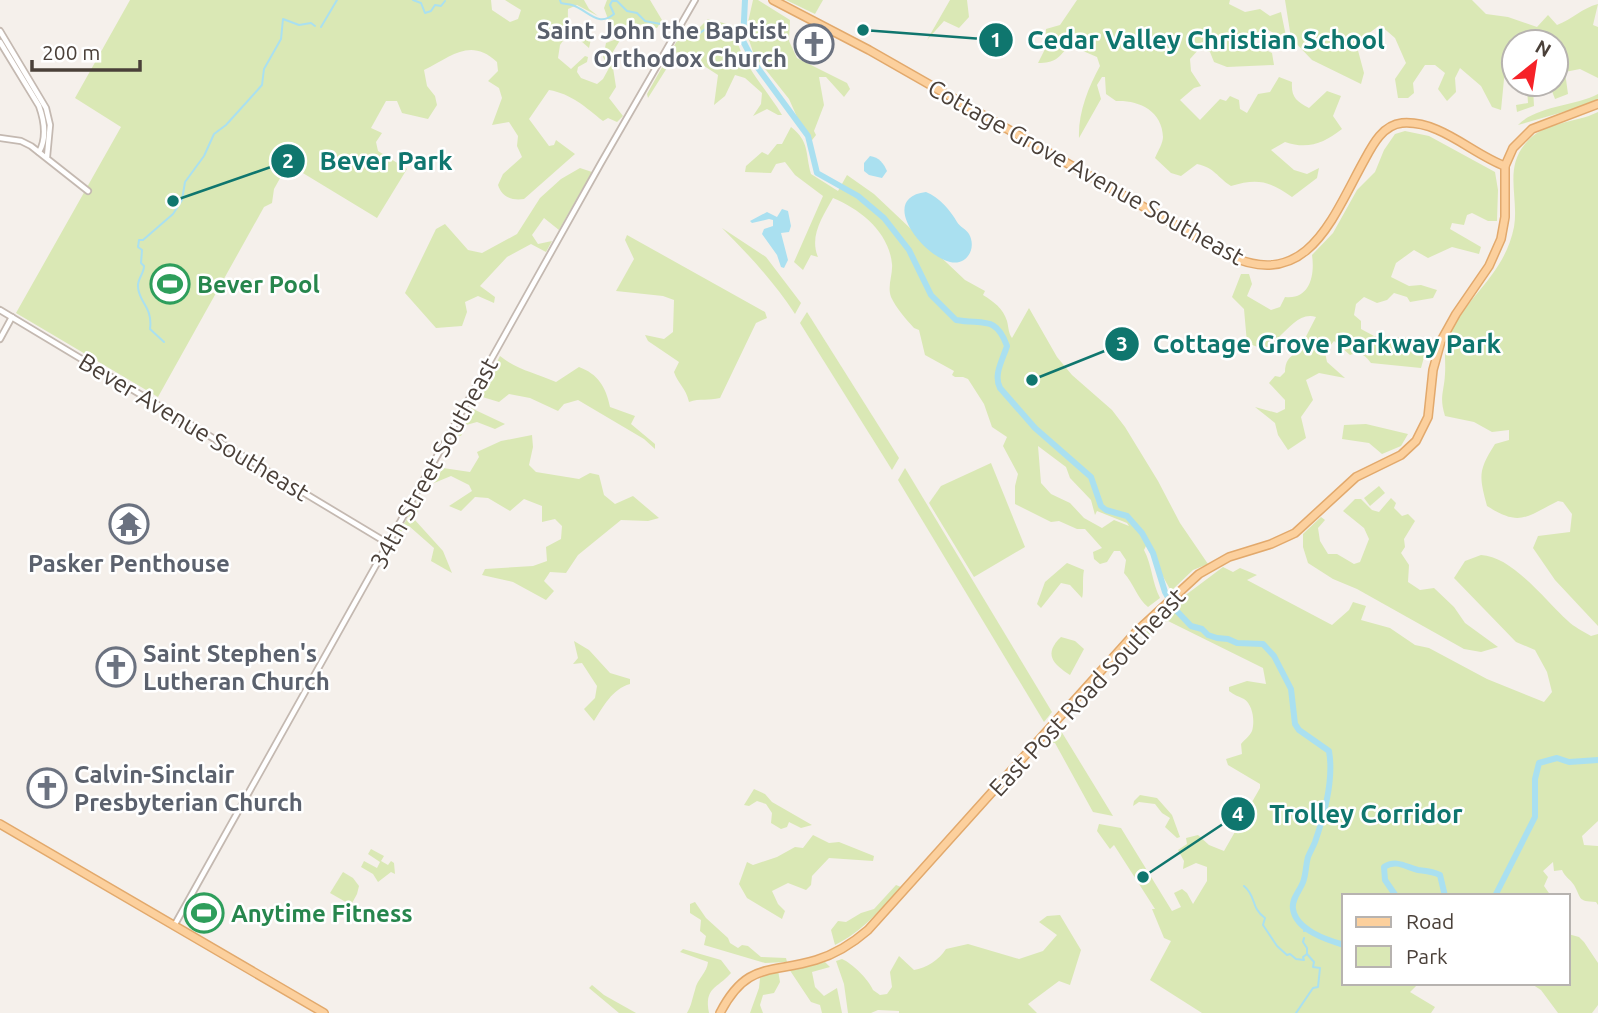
<svg xmlns="http://www.w3.org/2000/svg" width="1598" height="1013" font-family="Ubuntu,sans-serif">
  <style>
    .green { fill: #dae8b5; fill-rule: evenodd }
    .water { fill: #aae0f0 }
    .lines { fill: none; stroke-linecap: round; stroke-linejoin: round }
    .stream { stroke: #aae0f0; stroke-width: 2 }
    .river { stroke: #aae0f0; stroke-width: 6 }
    .minor-casing { stroke: #c4b9b1; stroke-width: 8 }
    .major-casing { stroke: #e2a96c; stroke-width: 10 }
    .minor { stroke: #fff; stroke-width: 4.5 }
    .major { stroke: #fcd09d; stroke-width: 7 }
    .labels { text-anchor: middle; dominant-baseline: central; stroke-width: 5; stroke-linejoin: round; paint-order: stroke }
    .worship-label { font-size: 24px; font-weight: bold; fill: #5b616d; stroke: #fff; text-anchor: start }
    .street-label { font-size: 24px; fill: #4a4039; stroke: #fff }
    .leisure-label { font-size: 24px; font-weight: bold; fill: #27864d; stroke: #fff; text-anchor: start }
    .leader { fill: none; stroke: #0f766e; stroke-width: 2.5 }
    .callout-dot { fill: #0f766e; stroke: #fff; stroke-width: 2.5 }
    .mark-label { font-size: 21px; text-anchor: middle; font-weight: bold; fill: #fff }
    .callout-label { font-size: 26px; text-anchor: middle; font-weight: bold; fill: #0f766e; stroke: #fff; stroke-width: 5; stroke-linejoin: round; paint-order: stroke }
  </style>
  <rect width="100%" height="100%" fill="#f5f0eb"/>
  <g class="green">
    <path d="M130,0H491L492,10L510,22L518,19L521,10L505,0H584L589,9L598,16L577,5L568,9C567,26 571,38 591,39L589,48L581,41L565,38L560,45L558,58L571,69L585,56L588,57L587,62L578,67L577,72L581,78L597,84L603,79L609,68L603,57L606,43L622,37L611,55L616,87L609,98L623,116L617,122L608,118L603,121C585,107 572,94 549,90L529,119L549,146L554,145L556,140L575,154L524,199C512,201 502,197 498,185L503,174L522,157L517,146L518,136L509,122L492,125L502,98L499,88L488,81L498,71L497,62C470,37 451,57 424,70L427,86L435,96L437,105L428,119L402,113L397,101H386L371,128L382,133L376,142L378,151L407,169L377,218L288,164L274,189L272,203L264,207L158,397L16,313L121,127L75,98Z"/>
    <polygon points="607,0 650,0 662,20 657,28 633,23 612,30 604,8"/>
    <polygon points="753,0 758,0 790,20 789,41 797,58 847,83 850,89 844,97 826,77 819,77 824,105 814,131 816,135 809,144 789,99 754,55 746,31"/>
    <polygon points="786,0 823,0 815,14"/>
    <polygon points="950,0 967,0 969,17 959,28 944,21 927,40"/>
    <path d="M1077,0H1230L1229,4L1245,12L1260,9L1270,16L1281,12L1287,41L1263,27L1254,37V44L1272,53L1274,65L1227,67L1214,62L1210,52L1199,49L1190,59L1191,71L1201,86L1194,88L1180,100L1200,120L1220,99L1226,101L1230,96L1239,100L1240,109L1247,113L1258,94L1270,92L1279,77L1292,82C1291,97 1296,101 1309,108L1327,91L1341,96L1333,116L1342,129C1324,143 1308,150 1285,142L1271,150L1294,170L1307,174L1319,168L1317,178L1292,197C1270,181 1257,178 1231,186C1217,177 1215,168 1197,164L1181,176L1171,173L1155,158C1158,151 1163,143 1163,137C1162,110 1138,100 1116,101L1106,94L1105,77H1102L1097,85L1101,99L1079,138C1078,113 1088,88 1100,66L1097,57L1069,45C1059,58 1055,63 1038,63L1045,49L1046,29L1060,25Z"/>
    <path d="M1285,0H1472L1486,14L1508,17L1537,27L1548,15L1557,25C1573,19 1582,8 1598,4L1593,25L1598,27V78L1580,69L1565,72L1568,94L1555,99L1550,86L1543,84L1533,88L1534,106L1517,112L1516,105L1528,103L1527,88L1522,84H1556V42H1514V73L1512,67L1505,69L1501,110L1492,107L1481,86L1460,68L1455,78L1456,92L1447,101L1438,89L1445,73L1435,65H1425L1413,83L1414,93L1408,98H1398L1395,79L1406,63L1395,38L1380,25L1356,43L1364,73L1361,84L1312,60L1291,38Z"/>
    <path d="M708,19L735,26C735,57 766,88 782,115H778L767,109L753,116L761,104L762,93L745,78L735,75L725,96L714,105L718,75L701,64L698,59L677,52L648,98L647,94L679,37L695,32Z"/>
    <path d="M1598,94V99L1570,110L1518,125C1536,106 1575,106 1598,94Z"/>
    <path d="M1598,112V626L1555,580L1533,548L1538,536L1570,532L1572,514L1563,502L1558,501C1526,517 1520,527 1487,506C1479,476 1478,471 1495,444L1509,440V430L1492,432L1474,422L1445,416C1439,396 1444,393 1445,374C1446,361 1443,350 1448,337C1467,295 1504,276 1514,227C1519,198 1504,169 1525,144C1543,121 1574,124 1598,112Z"/>
    <path d="M791,127C810,142 805,153 811,174L838,191L847,175L874,194L965,280L985,291L983,295C994,302 1003,308 1007,321C1009,329 1008,332 1012,338L1029,308L1057,357L1072,375L1112,410L1125,427L1158,481L1180,523L1208,564L1193,570L1171,591L1146,546L1144,550C1152,565 1152,583 1160,598L1148,607C1137,598 1134,584 1124,573L1126,560L1120,551H1114L1107,562L1100,564L1094,559L1093,552L1102,548L1085,529H1077L1059,521L1051,522L1015,504V486L1018,474L1003,446L1007,437L992,427L984,404L968,379L963,377H955L952,375L954,371L925,355L919,330L914,328C906,319 896,308 891,297C887,286 893,275 892,264C889,232 860,209 833,198C823,216 809,236 818,257L811,255L803,270L794,262L823,196L795,175L785,162L776,164L771,173L745,172L746,166L762,152L768,155L777,144H782ZM1038,446L1066,467L1070,478L1091,500L1095,515L1097,511L1127,523L1129,526L1114,520L1102,528L1084,518L1070,503L1051,494L1041,483Z"/>
    <path d="M1405,131L1429,136L1495,172L1498,190L1497,221H1488L1472,213L1467,215L1464,225L1452,223L1450,229L1481,247L1479,254L1452,247L1428,258L1414,250L1396,263L1391,277L1409,286L1421,285L1437,290L1433,298L1410,302L1407,297L1394,293L1387,300L1377,303L1364,297L1356,304L1354,315L1361,321V329L1374,336L1429,339L1421,368L1371,363C1365,355 1360,351 1350,355L1334,341L1325,352L1327,362L1345,378L1319,373L1306,380L1313,400L1301,417L1306,438L1288,450L1278,435L1275,423L1255,407L1277,413L1285,409V400L1269,383L1275,376L1280,377L1285,372C1285,362 1289,356 1298,352L1316,317C1301,312 1290,327 1279,337L1278,343L1263,349L1247,343L1244,309L1232,297L1241,274H1249L1252,284L1247,296L1271,310L1280,307L1285,297C1310,300 1315,275 1312,255L1333,233L1357,190L1375,172L1384,150L1395,134Z"/>
    <polygon points="580,168 592,172 559,230 544,218 532,235 538,244 552,241 546,252 531,244 507,257 480,286 495,297 494,303 478,296 465,302 467,312 462,326 436,328 405,293 436,229 445,224 468,250 482,253 517,234 540,198 561,179"/>
    <path d="M722,228L766,257L801,303L795,314C774,282 749,255 722,228Z"/>
    <path d="M627,235L765,312L767,318L756,323L720,398C709,401 700,398 689,402C686,388 678,384 674,372L679,362L648,341L645,335L664,339L673,332L674,300L663,296L616,291L634,259L625,240Z"/>
    <polygon points="807,312 899,458 892,470 800,323"/>
    <path d="M500,356C519,371 534,372 556,382L579,367C598,374 606,387 610,407L635,416L631,424L655,444V449L644,439L578,400L564,404L558,411L530,398L509,394L499,402L479,396Z"/>
    <polygon points="471,408 505,424 495,429 477,422 466,425 461,436 455,435"/>
    <polygon points="1366,424 1408,434 1401,446 1382,454 1369,443 1342,439 1344,425"/>
    <polygon points="532,435 533,447 529,465 536,472 579,479 590,473 599,475 604,495 615,504 633,496 659,518 648,521 621,520 578,555 566,573 550,572 544,581 554,591 546,600 513,582 482,575 485,569 533,566 547,561 546,547 561,539 562,526 555,519 542,522 542,506 524,499 510,511 488,498 475,497 461,511 449,506 472,491 469,485 451,476 434,483 443,468 470,472 479,457 477,452 501,441"/>
    <polygon points="991,463 1025,547 974,577 929,503 941,486"/>
    <polygon points="905,468 1052,712 1044,722 898,480"/>
    <polygon points="1379,486 1385,493 1370,506 1364,498"/>
    <polygon points="421,495 425,498 414,519 443,551 452,573 431,561 434,548 409,526 398,534"/>
    <polygon points="1391,498 1396,503 1394,508 1402,516 1408,514 1415,521 1404,539 1405,547 1401,553 1409,565 1408,582 1420,590 1434,588 1454,607 1465,623 1498,647 1481,652 1464,649 1357,589 1333,579 1308,563 1303,547 1303,534 1321,517 1325,520 1318,528 1320,541 1328,554 1337,554 1354,564 1360,562 1369,539 1364,528 1343,511 1355,499 1361,499 1372,510 1379,512"/>
    <path d="M1481,555C1512,556 1546,601 1568,621C1574,627 1583,631 1591,636L1598,634V821L1582,836L1584,845L1598,846V905L1596,902C1577,901 1582,899 1574,885C1570,879 1565,877 1562,870L1554,871L1553,862L1543,871L1548,877L1544,886L1551,896H1344V983H1419L1410,992L1435,1007L1431,1013H1202L1150,980L1171,941L1164,938L1152,909H1155L1114,845L1110,849L1097,831L1099,824L1121,828L1172,911L1181,907L1174,893L1182,889L1187,893L1193,904L1207,881V867L1196,863L1183,869L1184,861L1178,850L1187,844L1186,838L1198,835L1209,845L1224,851L1260,788V784L1228,765L1226,759L1242,754L1241,744C1244,740 1250,736 1252,731C1255,721 1253,705 1244,699C1238,696 1234,695 1229,691V687L1247,681L1266,684L1263,668L1168,621L1163,622L1145,639L1141,637L1179,600L1223,567L1233,572L1240,568L1257,575L1247,580L1332,625L1349,610L1353,602L1366,606L1361,620L1390,628L1415,645L1429,648L1487,679L1544,702L1552,692L1547,672L1535,650L1516,642L1454,578L1465,561Z"/>
    <path d="M1067,563L1084,570C1082,579 1084,592 1082,598L1070,585L1061,583L1041,608L1037,604L1045,582Z"/>
    <path d="M1061,637L1075,641L1084,649L1070,675C1053,664 1043,654 1061,637Z"/>
    <path d="M574,641L589,650L610,673L630,679V684C612,689 603,707 594,721L584,709L595,698L597,686L582,663L573,664L578,658Z"/>
    <polygon points="1058,726 1113,816 1093,812 1055,743 1052,743 1050,734"/>
    <polygon points="754,789 765,794 772,802 812,825 801,828 789,822 787,827 781,829 771,823 772,813 766,804 757,801 749,806 744,805"/>
    <polygon points="1140,795 1157,798 1172,815 1180,837 1177,838 1165,827 1170,818 1162,813 1155,804 1139,802 1133,806 1134,801"/>
    <polygon points="813,835 829,843 839,842 874,856 873,861 829,858 812,876 811,885 806,890 788,883 772,891 778,904 785,911 782,919 747,898 739,884 747,862 753,865 777,857 795,847 803,848"/>
    <polygon points="371,849 384,856 381,861 388,865 391,861 394,863 395,874 391,872 378,882 373,874 361,867 364,861 377,868 380,862 368,854"/>
    <polygon points="343,872 353,878 359,886 357,894 351,905 330,893"/>
    <path d="M896,885L901,887C880,910 863,931 835,945L831,930L838,921L846,922L861,913L874,909Z"/>
    <polygon points="695,902 706,918 728,938 730,943 738,948 742,945 748,946 761,957 786,958 787,962 765,963 704,945 706,936 700,931 701,920 690,913 690,904"/>
    <path d="M1060,915L1081,950L1070,985L1059,981L1028,1004L1037,1013H899V1011L878,1010L871,1013H848L844,984L836,961L842,959C852,963 869,980 873,990L880,995L887,994L892,987L890,972L899,956L914,970C926,968 939,960 946,949L968,944L1019,959L1043,951L1057,935L1039,922L1047,916Z"/>
    <polygon points="1568,934 1579,937 1584,942 1598,963 1598,1005 1592,1013 1558,1013 1541,990 1530,983 1568,983"/>
    <path d="M683,949L721,960L731,973C717,989 704,987 709,1013H687C692,1004 692,999 695,990C697,979 707,973 708,962L680,952Z"/>
    <polygon points="825,962 830,967 812,972 815,987 824,996 837,988 842,1013 822,1013 820,1005 811,1002 789,969 794,970"/>
    <polygon points="778,970 780,982 774,993 763,995 760,1005 763,1013 750,1013 759,988 760,978"/>
    <polygon points="592,985 604,995 636,1013 619,1013 589,988"/>
  </g>
  <g class="water">
    <path d="M870,156C879,157 884,164 887,171L882,178L869,175L864,171V163Z"/>
    <path d="M926,192C939,197 951,211 957,222C960,227 966,229 969,234C977,248 967,266 950,262C923,256 877,198 926,192Z"/>
    <polygon points="782,209 788,211 791,226 789,232 781,233 788,260 784,268 781,267 777,255 762,234 764,229 773,226 773,220 769,219 752,223 750,221 767,212 777,217"/>
  </g>
  <g class="lines">
    <g class="stream">
      <polyline points="413,0 421,3 425,13 431,11 435,5 441,6 445,1"/>
      <path d="M560,0L561,3C565,4 569,4 572,5C588,10 598,28 614,14L610,5L612,1H617L627,11L637,13L645,21L676,27"/>
      <polyline points="321,27 337,0"/>
      <polyline points="681,30 688,31 690,35 697,35 714,23 720,30 742,28"/>
      <path d="M164,342L150,329C153,307 139,303 138,287C137,279 144,274 144,266L141,263L142,250L138,247L139,240H143L173,214L182,200L185,182L204,156L214,134L226,125L262,85L264,69L281,39L283,19L299,25L311,23L315,26"/>
      <path d="M1244,886C1257,897 1250,907 1265,918L1263,925L1277,946L1287,955L1290,954L1296,959L1304,960L1303,957L1307,954"/>
      <polyline points="1304,931 1308,929"/>
      <polyline points="1296,1013 1313,988 1318,987 1320,968 1313,967 1314,962 1307,954 1307,948 1303,942 1304,938"/>
    </g>
    <g class="river">
      <path d="M745,0L743,41L755,64L808,136L817,173L858,196L884,218L909,250L931,295L956,320C983,325 996,315 1007,346C1003,359 993,375 1000,388L1035,428L1091,477L1101,506L1106,510L1127,516L1142,533L1153,553L1165,592L1174,608L1191,626L1202,629L1208,635L1217,638L1228,639L1237,643L1263,644L1274,656L1291,689L1295,724L1299,730L1329,751C1334,779 1324,816 1315,842C1313,847 1310,852 1308,857C1306,864 1306,872 1304,879C1302,889 1291,898 1293,909C1296,930 1327,940 1344,945"/>
      <path d="M1396,896L1385,880L1384,867C1396,859 1406,867 1418,870C1426,871 1432,871 1440,875L1445,896"/>
      <polyline points="1495,896 1535,817 1535,779 1539,763 1557,758 1569,762 1598,760"/>
    </g>
    <g class="minor-casing">
      <g id="minor">
        <polyline points="0,31 46,108 50,125 47,157"/>
        <path d="M0,42L39,106C44,120 47,138 39,152"/>
        <polyline points="0,138 21,141 31,146 88,191"/>
        <polyline points="0,310 389,544"/>
        <polyline points="0,339 12,317"/>
        <polyline points="174,926 601,163 695,0"/>
      </g>
    </g>
    <g class="major-casing">
      <g id="major">
        <path d="M773,0L869,50L1228,255C1308,293 1333,216 1365,159C1373,144 1383,125 1402,123C1440,120 1472,154 1505,166"/>
        <polyline points="0,824 324,1013"/>
        <path d="M720,1013C747,961 770,974 816,960C836,954 853,943 868,930L1136,632L1199,574L1229,557L1271,544L1295,533L1356,477L1401,455L1416,441L1428,417L1433,370L1441,341L1456,314L1489,266L1501,239L1505,217V166L1513,148L1532,129L1598,104"/>
      </g>
    </g>
    <use href="#minor" class="minor"/>
    <use href="#major" class="major"/>
  </g>
  <defs>
    <g id="church-ring" transform="scale(2.0125)"><circle r="9.5" fill="#fff" stroke="#6b7280" stroke-width="1.5"/><path d="M-1.2-6h2.4v3.5h3.3v2.4h-3.3V6h-2.4V-.1h-3.3v-2.4h3.3Z" fill="#6b7280"/></g>
    <g id="stadium-ring" transform="scale(2.0125)"><circle r="9.5" fill="#fff" stroke="#2e9e5b" stroke-width="1.5"/><path d="M0-5a6.5 5 0 1 0 0 10a6.5 5 0 1 0 0-10ZM-3.5-1.8h7v3.6h-7Z" fill="#2e9e5b"/></g>
    <g id="temple-ring" transform="scale(2.0125)"><circle r="9.5" fill="#fff" stroke="#6b7280" stroke-width="1.5"/><path d="M0-6L5-2H3V0L6.5 2.5H4V6H1.5V3h-3V6H-4V2.5H-6.5L-3 0V-2H-5Z" fill="#6b7280"/></g>
  </defs>
  <g fill-rule="evenodd">
    <use href="#church-ring" x="814" y="44"/>
    <use href="#stadium-ring" x="170" y="284"/>
    <use href="#temple-ring" x="129" y="524"/>
    <use href="#church-ring" x="116" y="667"/>
    <use href="#church-ring" x="47" y="788"/>
    <use href="#stadium-ring" x="204" y="913"/>
  </g>
  <g class="labels">
    <g class="worship-label">
      <text x="787" y="30" text-anchor="end">Saint John the Baptist<tspan x="787" dy="28">Orthodox Church</tspan></text>
      <text x="129" y="563" text-anchor="middle">Pasker Penthouse</text>
      <text x="143" y="653">Saint Stephen's<tspan x="143" dy="28">Lutheran Church</tspan></text>
      <text x="74" y="774">Calvin-Sinclair<tspan x="74" dy="28">Presbyterian Church</tspan></text>
    </g>
    <g class="street-label">
      <text transform="translate(1086 172) rotate(29)">Cottage Grove Avenue Southeast</text>
      <text transform="translate(194 427) rotate(31)">Bever Avenue Southeast</text>
      <text transform="translate(434 463) rotate(-61)">34th Street Southeast</text>
      <text transform="translate(1087 692) rotate(-47)">East Post Road Southeast</text>
    </g>
    <g class="leisure-label">
      <text x="197" y="284">Bever Pool</text>
      <text x="231" y="913">Anytime Fitness</text>
    </g>
  </g>
  <path class="leader" d="M863 30L996 40M173 201L288 161M1032 380L1122 344M1143 877L1238 814"/>
  <g class="callout-dot">
    <circle cx="863" cy="30" r="7"/>
    <circle cx="173" cy="201" r="7"/>
    <circle cx="1032" cy="380" r="7"/>
    <circle cx="1143" cy="877" r="7"/>
    <circle cx="996" cy="40" r="18"/>
    <circle cx="288" cy="161" r="18"/>
    <circle cx="1122" cy="344" r="18"/>
    <circle cx="1238" cy="814" r="18"/>
  </g>
  <g class="mark-label">
    <text x="996" y="47">1</text>
    <text x="288" y="168">2</text>
    <text x="1122" y="351">3</text>
    <text x="1238" y="821">4</text>
  </g>
  <g class="callout-label">
    <text x="1206" y="49">Cedar Valley Christian School</text>
    <text x="386" y="170">Bever Park</text>
    <text x="1327" y="353">Cottage Grove Parkway Park</text>
    <text x="1366" y="823">Trolley Corridor</text>
  </g>
  <rect x="1342" y="894" width="228" height="91" fill="#ffffff" stroke="#b7b3b0" stroke-width="2"/>
  <rect x="1356" y="917" width="35" height="10" fill="#fcd09d" stroke="#b7b3b0" stroke-width="2"/>
  <text x="1406" y="929" font-size="21" fill="#4a4039">Road</text>
  <rect x="1356" y="946" width="35" height="21" fill="#dae8b5" stroke="#b7b3b0" stroke-width="2"/>
  <text x="1406" y="964" font-size="21" fill="#4a4039">Park</text>
  <g transform="translate(1535 63) rotate(30)"><circle r="33" fill="#ffffff" stroke="#b7b3b0" stroke-width="2"/>
  <path d="M0-5L12 26L0 18L-12 26Z" fill="#f62228"/>
  <text y="-10" font-size="19" font-weight="bold" text-anchor="middle" fill="#4a4039">N</text>
  </g>
  <path d="M32 60v10h108v-10" fill="none" stroke="#4a4039" stroke-width="3.5"/>
  <text x="42" y="60" font-size="21" fill="#4a4039" stroke="#ffffff" stroke-width="5" paint-order="stroke">200 m</text>
</svg>
